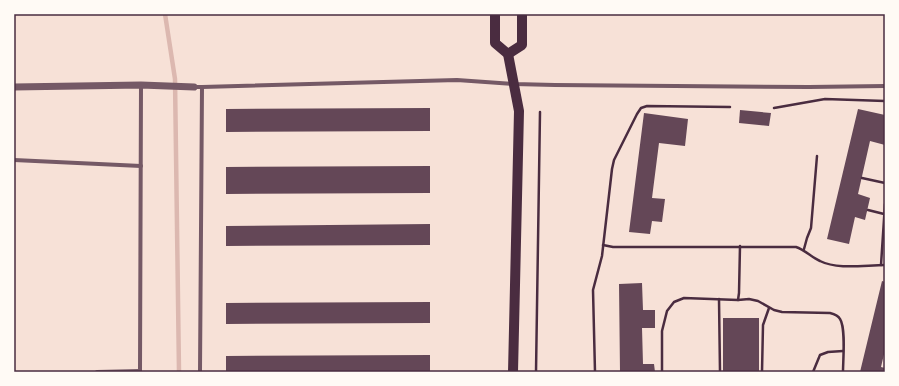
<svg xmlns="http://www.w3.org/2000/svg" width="899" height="386" font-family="Commissioner,sans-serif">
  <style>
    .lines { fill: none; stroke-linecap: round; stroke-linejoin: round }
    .stream { stroke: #dcb8b0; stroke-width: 4.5 }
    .building { fill: #644757 }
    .path { stroke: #4a2c40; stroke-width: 2.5 }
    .minor { stroke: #755966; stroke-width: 4 }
    .tertiary { stroke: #755966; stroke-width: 7 }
    .primary { stroke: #4a2c40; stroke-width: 10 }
    .neatline { fill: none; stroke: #4a2c40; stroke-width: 1.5 }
  </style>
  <rect width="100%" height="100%" fill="#f7e1d7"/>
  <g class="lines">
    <polyline class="stream" points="165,14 175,79 179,372"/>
  </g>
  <g class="building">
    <polygon points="430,108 430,131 226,132 226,109"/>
    <polygon points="858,109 885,115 885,145 870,141 858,194 870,198 865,220 855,217 849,244 827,239"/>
    <polygon points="740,110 771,113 769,126 739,123"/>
    <polygon points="644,113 688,119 685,146 659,143 652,198 665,199 662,222 652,221 650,234 629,232"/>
    <polygon points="430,166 430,193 226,194 226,167"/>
    <polygon points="430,224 430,245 226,246 226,226"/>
    <polygon points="882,281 885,282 885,350 881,367 885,368 885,372 860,372"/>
    <polygon points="642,283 643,310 655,310 655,328 642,328 643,364 654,364 655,372 620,372 619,284"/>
    <polygon points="430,302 430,323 226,324 226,303"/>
    <rect x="723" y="318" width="36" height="54"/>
    <polygon points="430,355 430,372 226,372 226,356"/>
  </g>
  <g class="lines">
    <g class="path">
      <polyline points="774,108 825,99 885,101"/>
      <polyline points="862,178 885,183"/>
      <polyline points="868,210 884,214"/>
      <path d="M603,245L613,247H796C805,250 811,257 820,261C838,270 865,265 885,265"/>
      <polyline points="804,249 807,238 811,228 817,156"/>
      <polyline points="881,265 885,204"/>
      <polyline points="719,299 720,372"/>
      <polyline points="738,300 739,293 740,246"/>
      <polyline points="536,372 540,112"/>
      <polyline points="595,372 593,290 602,256 612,169 614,160 637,114 641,108 647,106 730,107"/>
      <path d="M662,372V331L667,311L674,302L684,298L738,300L749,299L758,301L774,310L782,312L830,313C834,314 838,315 840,319C846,328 843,360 843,372"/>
      <polyline points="762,372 763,325 769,308"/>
      <polyline points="813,372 820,355 828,352 843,351"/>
    </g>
    <g class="minor">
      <polyline points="194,87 202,87 200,372"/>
      <polyline points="202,87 457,80 514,84 555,85 809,87 885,86"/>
      <polyline points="14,160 141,166"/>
      <polyline points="97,372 140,371"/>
      <polyline points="140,372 141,85"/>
    </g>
    <polyline class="tertiary" points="14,87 141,85 194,87"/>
    <g class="primary">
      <polyline points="495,14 495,43 508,54 519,111 513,372"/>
      <polyline points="508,54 522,45 522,14"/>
    </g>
  </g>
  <rect width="899" height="386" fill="none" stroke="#fffaf5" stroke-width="30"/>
  <rect x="15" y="15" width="869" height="356" class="neatline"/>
</svg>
